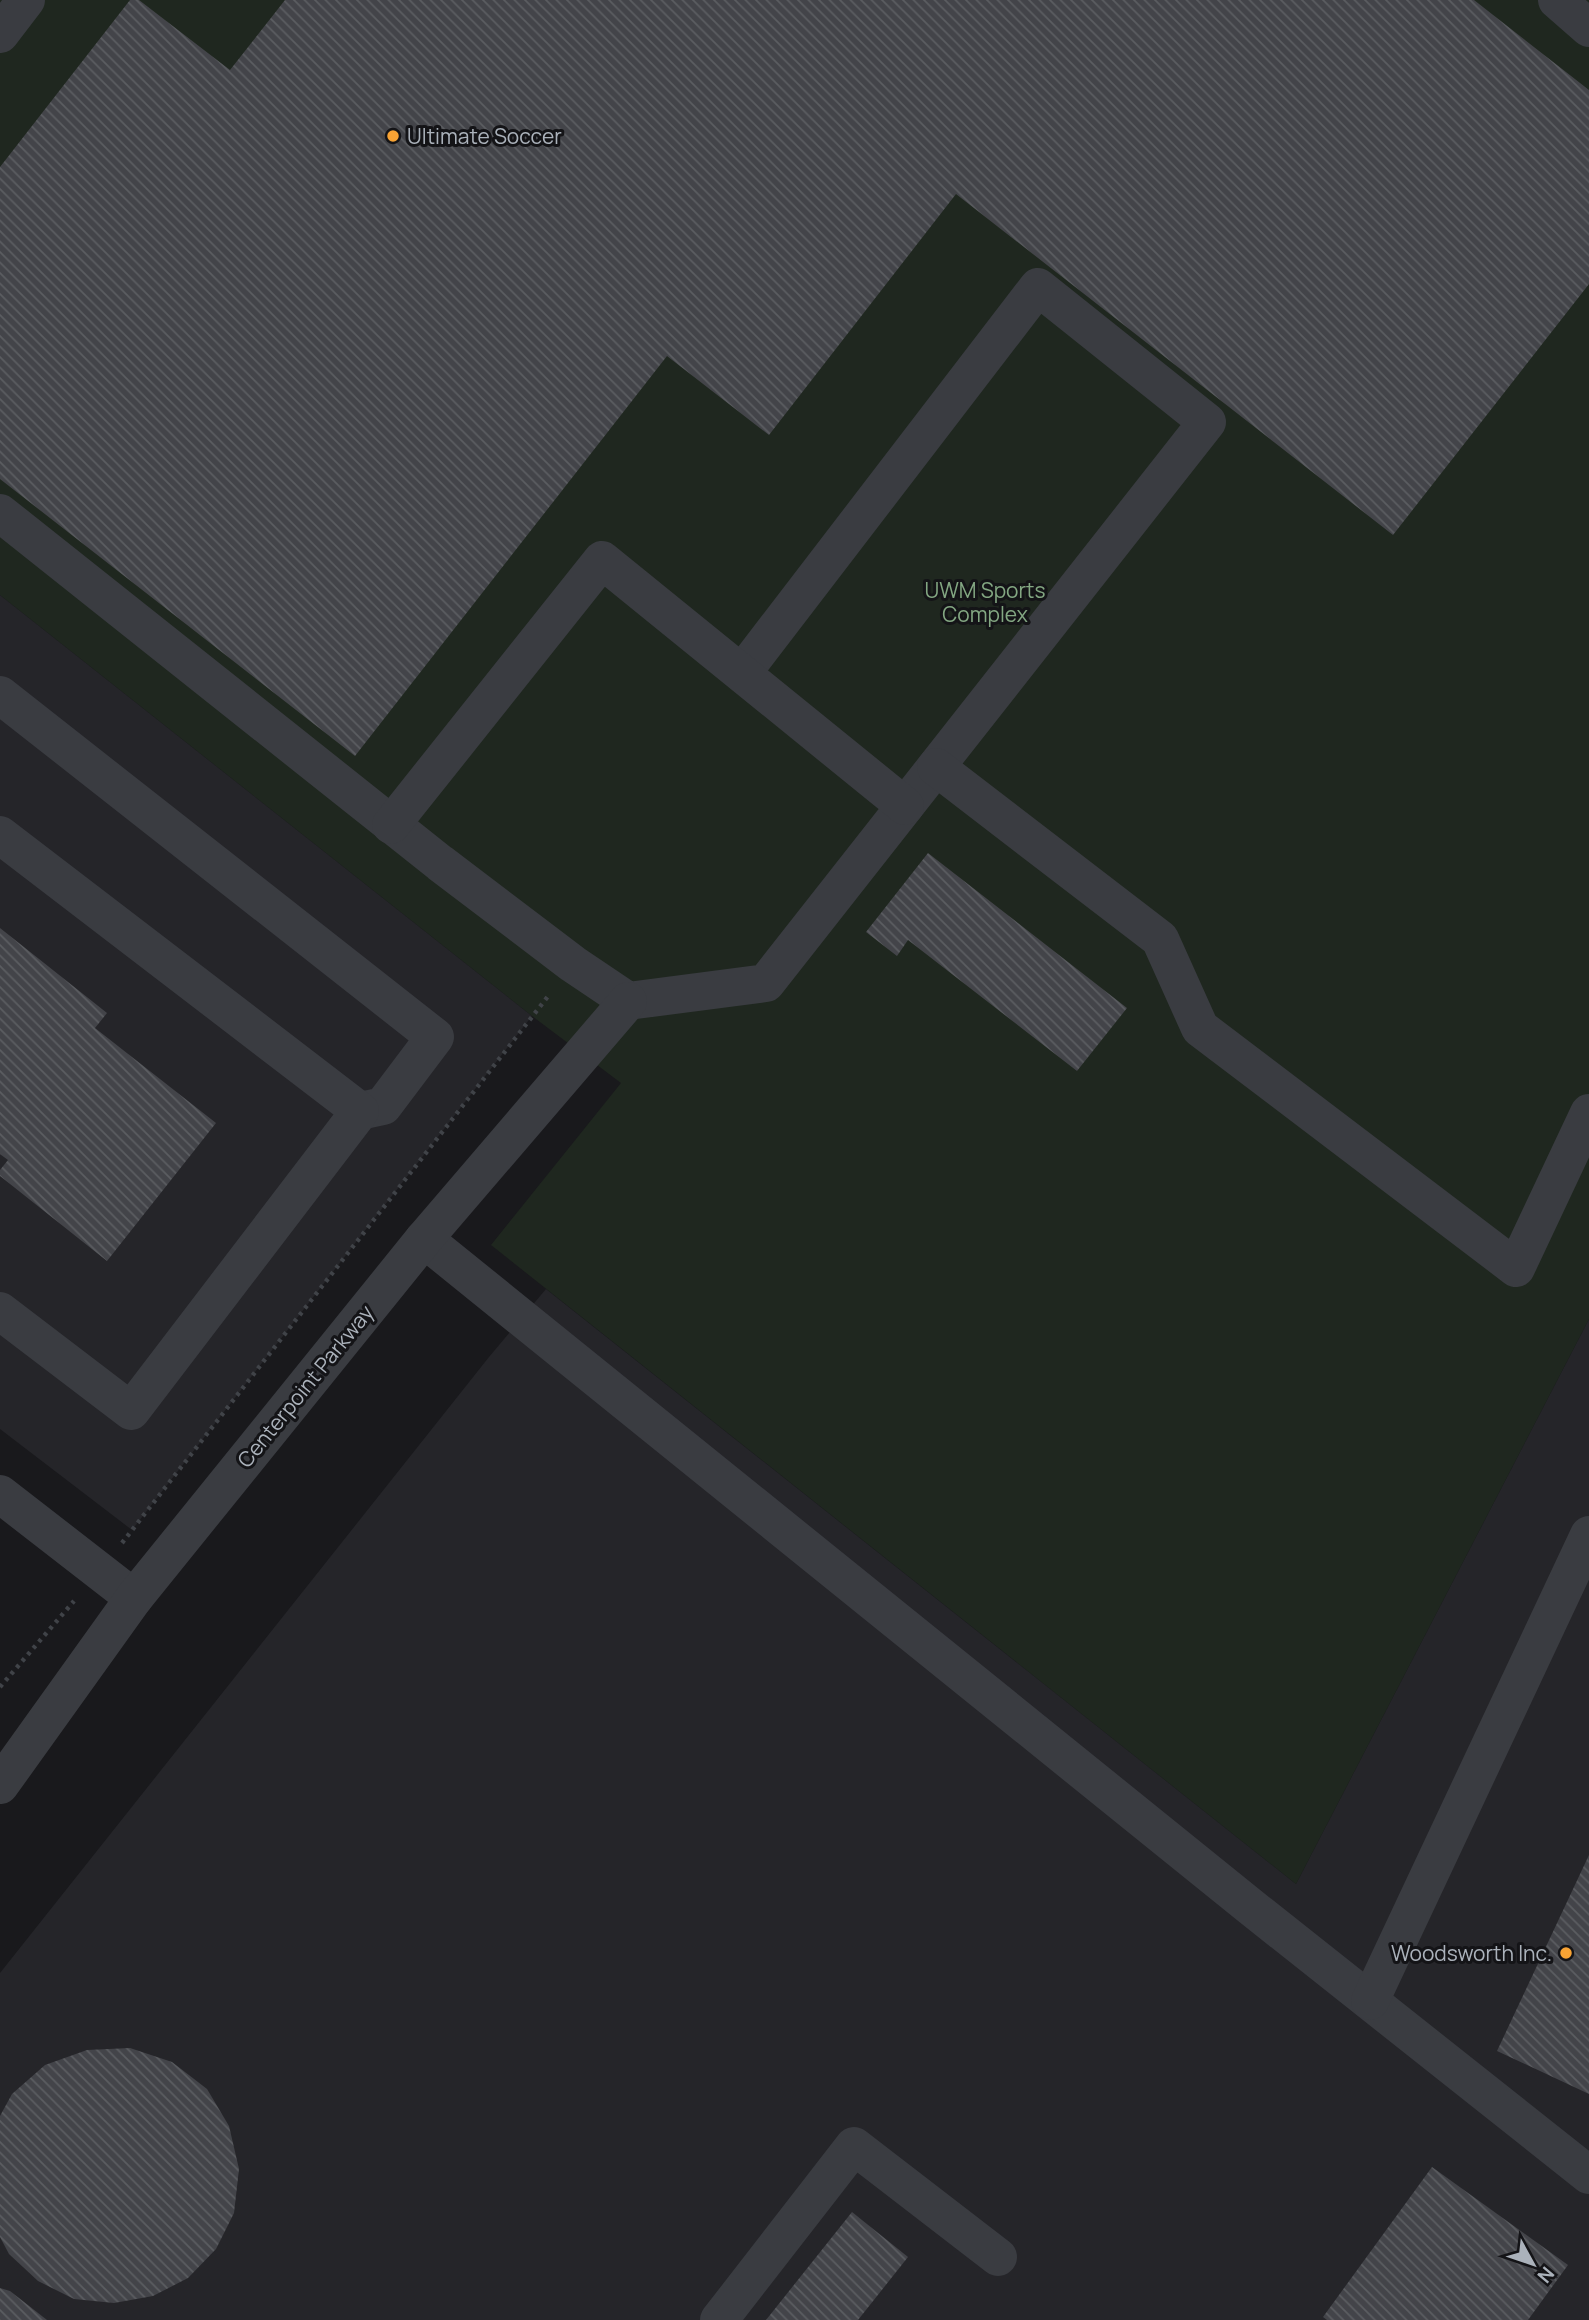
<svg xmlns="http://www.w3.org/2000/svg" width="1589" height="2320" font-family="Manrope,sans-serif">
  <style>
    .built { fill: #252529 }
    .green { fill: #1f271f }
    .building { fill: url(#building-back-hatch) }
    .lines { fill: none; stroke-linecap: round; stroke-linejoin: round }
    .path { stroke: #404348; stroke-width: 4.5; stroke-dasharray: 3.5 5; stroke-linecap: butt }
    .minor { stroke: #3a3c41; stroke-width: 38 }
    .poi-dot { fill: #f8a334; stroke: #141417; stroke-width: 2.5 }
    .labels { text-anchor: middle; dominant-baseline: central; stroke-width: 6; stroke-linejoin: round; paint-order: stroke }
    .poi-label { font-size: 21px; fill: #abb2bb; stroke: #141417; text-anchor: start }
    .park-label { font-size: 21px; fill: #83a782; stroke: #141417 }
    .street-label { font-size: 21px; fill: #abb2bb; stroke: #141417 }
  </style>
  <defs>
    <pattern id="building-back-hatch" width="6" height="6" patternUnits="userSpaceOnUse" patternTransform="scale(1.75)"><rect width="6" height="6" fill="#434449"/><path d="M-1 5l2 2M0 0l6 6M5-1l2 2" fill="none" stroke="#5b5d61"/></pattern>
  </defs>
  <rect width="100%" height="100%" fill="#19191c"/>
  <g class="built">
    <polygon points="0,595 532,1016 132,1530 0,1429"/>
    <polygon points="546,1289 1296,1884 1589,1319 1589,2320 0,2320 0,1973 489,1357"/>
  </g>
  <polygon class="green" points="0,0 1589,0 1589,1319 1296,1884 491,1245 621,1083 532,1016 0,595"/>
  <g class="building">
    <polygon points="130,0 139,0 230,70 285,0 1474,0 1589,90 1589,284 1393,535 956,194 769,435 667,356 355,756 0,479 0,167"/>
    <polygon points="928,853 1127,1008 1077,1071 908,940 897,956 866,932"/>
    <polygon points="0,928 107,1013 95,1028 216,1123 107,1261 0,1176 0,1170 8,1160 0,1154"/>
    <polygon points="1589,1855 1589,2094 1497,2051"/>
    <polygon points="130,2048 172,2062 207,2089 229,2126 239,2169 234,2213 216,2249 188,2278 153,2296 114,2303 74,2299 38,2281 9,2254 0,2237 0,2116 12,2094 45,2065 87,2050"/>
    <polygon points="1432,2167 1568,2265 1528,2320 1327,2320 1323,2317"/>
    <polygon points="852,2212 908,2257 858,2320 766,2320"/>
    <polygon points="0,2288 10,2291 47,2320 0,2320"/>
  </g>
  <g class="lines">
    <g class="path">
      <polyline points="122,1543 549,995"/>
      <polyline points="0,1687 74,1601"/>
    </g>
    <g class="minor">
      <polyline points="1557,0 1589,28"/>
      <polyline points="0,34 26,0"/>
      <polyline points="0,513 440,863 573,964 628,1001 766,983 1207,422 1038,287 742,673"/>
      <polyline points="0,695 435,1037 383,1106 360,1111"/>
      <polyline points="936,767 1160,939 1200,1028 1516,1268 1589,1113"/>
      <polyline points="391,825 602,560 905,806"/>
      <polyline points="0,835 360,1111 131,1411 0,1311"/>
      <polyline points="424,1239 1251,1907 1589,2175"/>
      <polyline points="0,1494 134,1598"/>
      <polyline points="0,1785 134,1598 424,1239 628,1001"/>
      <polyline points="1370,2001 1589,1535"/>
      <polyline points="719,2320 854,2146 998,2257"/>
    </g>
  </g>
  <g class="poi-dot">
    <circle cx="393" cy="136" r="7"/>
    <circle cx="1566" cy="1953" r="7"/>
  </g>
  <g class="labels">
    <g class="poi-label">
      <text x="407" y="136">Ultimate Soccer</text>
      <text x="1552" y="1953" text-anchor="end">Woodsworth Inc.</text>
    </g>
    <g class="park-label">
      <text x="985" y="590">UWM Sports<tspan x="985" dy="24">Complex</tspan></text>
    </g>
    <g class="street-label">
      <text transform="translate(305 1386) rotate(-51)">Centerpoint Parkway</text>
    </g>
  </g>
  <g transform="translate(1533 2264) rotate(130)" stroke="#141417" stroke-width="5" paint-order="stroke">
  <path d="M0-5L12 26L0 18L-12 26Z" fill="#abb2bb"/>
  <text y="-10" font-size="19" font-weight="bold" text-anchor="middle" fill="#abb2bb">N</text>
  </g>
</svg>
